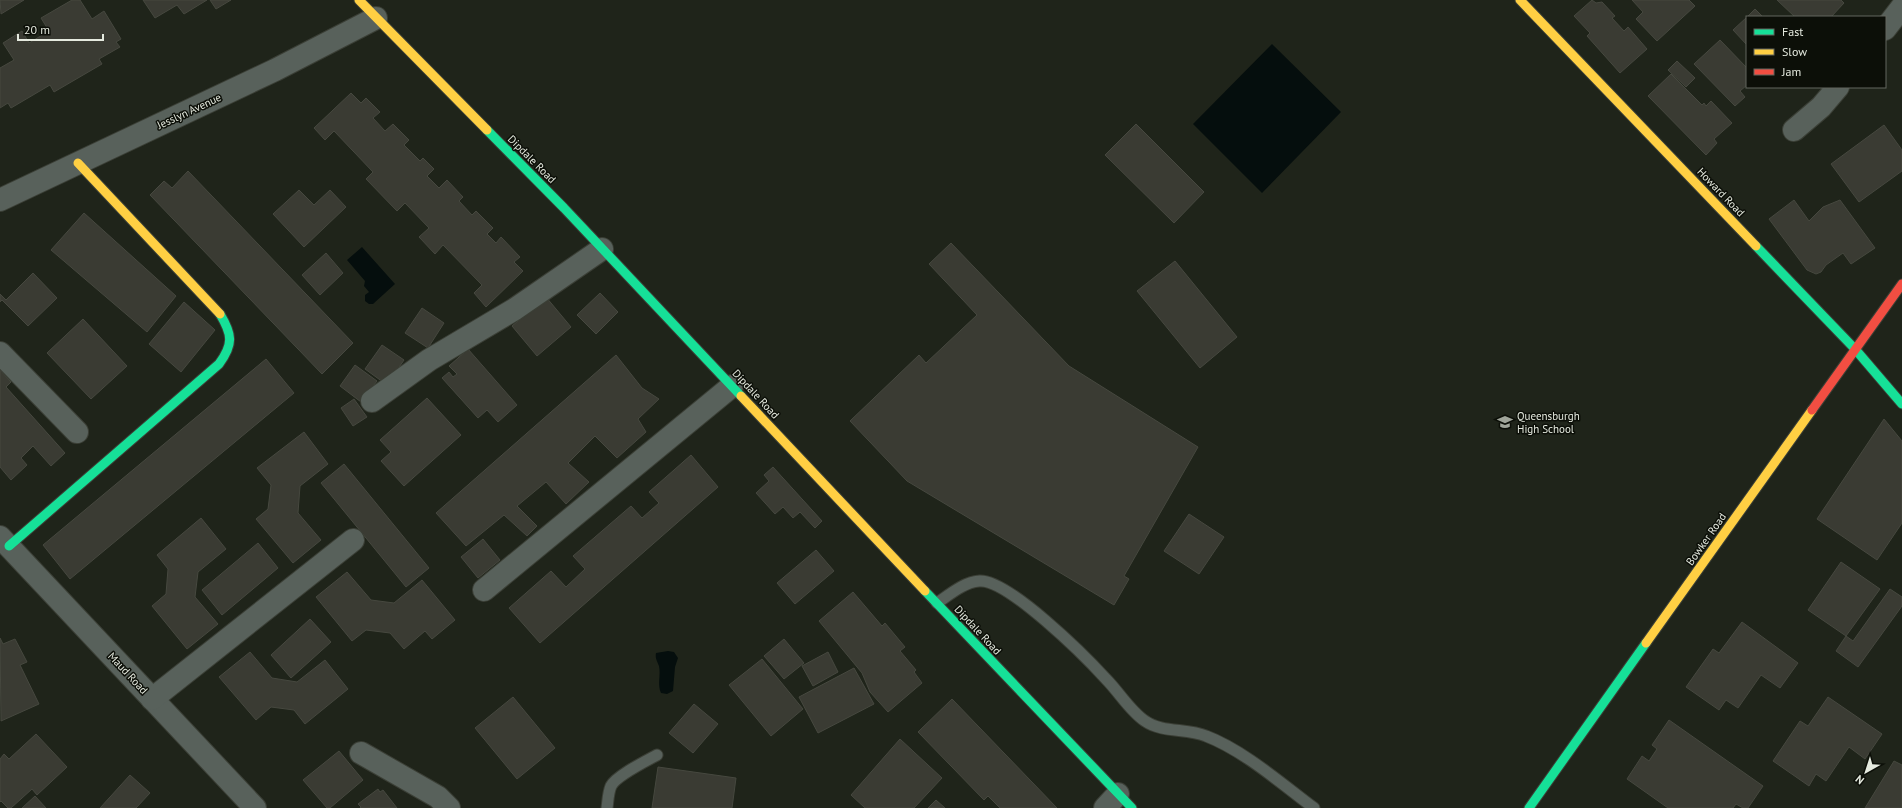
<svg xmlns="http://www.w3.org/2000/svg" width="1902" height="808" font-family="'PT Sans',sans-serif">
  <style>
    .water { fill: #050e0d }
    .building { fill: #3a3b33; stroke: #46483f }
    .lines { fill: none; stroke-linecap: round; stroke-linejoin: round }
    .lane-casing { stroke: #3b3f36; stroke-width: 13 }
    .street-casing { stroke: #3b3f36; stroke-width: 24 }
    .fast-casing { stroke: #3b3f36; stroke-width: 11 }
    .slow-casing { stroke: #3b3f36; stroke-width: 11 }
    .jam-casing { stroke: #3b3f36; stroke-width: 11 }
    .lane { stroke: #58615b; stroke-width: 11 }
    .street { stroke: #58615b; stroke-width: 22 }
    .fast { stroke: #16e098; stroke-width: 9 }
    .slow { stroke: #ffcf43; stroke-width: 9 }
    .jam { stroke: #f24e42; stroke-width: 9 }
    .labels { text-anchor: middle; dominant-baseline: central; stroke-width: 3; stroke-linejoin: round; paint-order: stroke }
    .street-label { font-size: 11px; fill: #e5eadf; stroke: #0c0f08 }
    .poi-label { font-size: 11px; fill: #e5eadf; stroke: #0c0f08; text-anchor: start }
  </style>
  <rect width="100%" height="100%" fill="#1f241a"/>
  <g class="water">
    <polygon points="1272,44 1341,112 1262,193 1193,124"/>
    <polygon points="362,247 395,284 373,304 369,304 365,301 365,295 369,292 364,286 365,281 347,260"/>
    <path d="M668,651L674,652L678,658L675,667L673,691L667,694L661,693C657,684 661,675 659,666C657,661 655,658 656,653Z"/>
  </g>
  <g class="building">
    <polygon points="0,0 24,0 1,14"/>
    <polygon points="72,0 80,0 92,19 104,11 121,39 116,42 120,47 99,59 102,64 54,92 50,85 11,108 8,103 0,108 0,68 14,60 3,43 22,31 29,43 49,31 41,18"/>
    <polygon points="143,0 207,0 184,14 177,5 155,18"/>
    <polygon points="210,0 231,0 216,9"/>
    <polygon points="1592,0 1596,3 1602,2 1615,16 1612,18 1624,31 1628,27 1647,49 1620,73 1587,36 1590,33 1574,16"/>
    <polygon points="1632,0 1689,0 1695,6 1657,41 1636,19 1643,12"/>
    <polygon points="1777,0 1841,0 1844,3 1831,17 1795,17"/>
    <polygon points="1755,9 1763,17 1747,17"/>
    <polygon points="1747,17 1747,45 1733,30"/>
    <polygon points="1720,40 1747,68 1747,85 1740,91 1745,97 1735,106 1694,64"/>
    <polygon points="1677,61 1695,78 1686,87 1668,70"/>
    <polygon points="1671,74 1702,105 1704,103 1706,106 1711,101 1732,123 1714,139 1717,143 1706,155 1648,96"/>
    <polygon points="351,93 361,103 366,98 380,112 373,118 385,131 393,124 409,140 404,145 420,161 423,158 434,169 427,176 439,188 447,180 463,197 459,201 472,215 476,211 493,228 487,234 496,243 501,237 520,257 514,262 523,271 486,307 474,293 482,285 443,245 435,254 419,237 429,228 405,203 397,211 366,179 373,172 334,131 325,140 314,128"/>
    <polygon points="1136,124 1204,192 1174,223 1105,155"/>
    <polygon points="1884,125 1902,150 1902,171 1859,202 1831,164"/>
    <polygon points="188,171 353,343 322,374 150,195 164,181 172,188"/>
    <polygon points="299,190 314,205 330,190 346,207 304,247 273,214"/>
    <polygon points="1794,200 1809,221 1823,207 1840,200 1875,248 1851,264 1843,253 1826,265 1821,272 1816,274 1807,270 1769,219"/>
    <polygon points="84,213 176,296 147,332 51,250"/>
    <polygon points="951,243 1069,366 1198,447 1124,576 1129,579 1114,605 907,481 850,421 919,355 926,363 977,315 929,264"/>
    <polygon points="326,253 343,273 320,295 302,275"/>
    <polygon points="1175,261 1237,337 1200,368 1137,291"/>
    <polygon points="33,273 57,298 28,326 2,300 0,302 0,294 6,300"/>
    <polygon points="600,293 618,312 596,334 577,315"/>
    <polygon points="546,297 571,327 537,356 512,326"/>
    <polygon points="184,302 215,330 181,372 149,344"/>
    <polygon points="422,308 444,323 428,348 405,333"/>
    <polygon points="83,319 127,366 91,399 47,353"/>
    <polygon points="382,345 404,360 387,385 365,369"/>
    <polygon points="468,349 517,405 498,422 487,410 478,418 442,378 449,372 453,377 457,374 449,366"/>
    <polygon points="616,355 642,388 659,399 638,419 646,432 617,458 595,436 568,463 589,482 566,504 546,482 517,506 537,526 527,536 504,515 466,546 436,513"/>
    <polygon points="266,359 294,393 70,579 43,545"/>
    <polygon points="355,365 377,381 361,402 340,386"/>
    <polygon points="0,370 11,382 6,387 65,453 51,466 33,446 21,458 27,465 11,480 0,467"/>
    <polygon points="427,398 461,435 404,486 381,461 391,452 380,440"/>
    <polygon points="354,399 367,417 353,426 341,408"/>
    <polygon points="1884,419 1902,441 1902,523 1877,560 1817,519"/>
    <polygon points="304,432 328,464 300,486 298,513 321,540 293,563 256,519 268,509 271,485 257,468"/>
    <polygon points="691,455 718,487 540,643 509,608 551,571 566,587 585,569 573,556 631,506 642,518 659,503 649,492"/>
    <polygon points="344,464 429,568 406,587 321,483"/>
    <polygon points="773,467 822,521 815,528 800,512 793,518 783,507 775,514 756,493 769,481 764,475"/>
    <polygon points="1189,514 1224,537 1199,574 1164,551"/>
    <polygon points="201,518 226,549 198,572 195,597 218,624 187,649 152,606 166,594 168,569 157,555"/>
    <polygon points="483,539 500,560 478,578 461,557"/>
    <polygon points="258,543 278,568 222,615 202,590"/>
    <polygon points="816,550 834,571 795,604 777,583"/>
    <polygon points="1841,562 1880,589 1846,636 1808,610"/>
    <polygon points="347,572 371,600 394,603 422,580 455,620 432,639 425,631 404,649 390,633 366,630 352,641 316,597"/>
    <polygon points="1890,589 1902,597 1902,606 1858,667 1836,651 1846,636 1853,641"/>
    <polygon points="853,592 882,626 885,623 905,647 900,651 916,670 914,672 922,683 888,712 870,692 862,673 819,621"/>
    <polygon points="310,619 331,642 291,678 271,655"/>
    <polygon points="1742,622 1798,663 1780,688 1761,675 1738,708 1726,700 1719,710 1686,687 1713,649 1719,653"/>
    <polygon points="0,638 3,644 15,639 27,662 20,665 39,704 1,721"/>
    <polygon points="784,639 804,663 784,679 764,656"/>
    <polygon points="250,652 272,678 297,682 325,660 348,689 305,724 294,710 271,707 256,720 219,677"/>
    <polygon points="828,652 838,672 813,686 802,666"/>
    <polygon points="762,659 803,709 771,736 729,685"/>
    <polygon points="854,668 874,704 818,733 799,697"/>
    <polygon points="513,697 555,748 517,779 475,728"/>
    <polygon points="1828,697 1882,734 1865,759 1849,747 1826,781 1816,774 1809,786 1773,761 1800,721 1808,726"/>
    <polygon points="952,699 1057,808 1000,808 988,796 984,800 918,732"/>
    <polygon points="694,704 718,724 693,753 669,733"/>
    <polygon points="1669,720 1763,786 1748,808 1743,808 1736,804 1733,808 1668,808 1627,779 1642,756 1649,761 1657,749 1652,745"/>
    <polygon points="36,734 67,767 37,795 32,789 11,808 8,808 1,801 0,802 0,759 4,754 9,759"/>
    <polygon points="900,739 942,778 914,808 865,808 851,795"/>
    <polygon points="339,751 363,780 330,808 327,808 303,780"/>
    <polygon points="1894,761 1902,765 1902,808 1865,808"/>
    <polygon points="658,767 736,778 732,808 652,808"/>
    <polygon points="130,775 150,793 136,808 100,808"/>
    <polygon points="378,789 380,792 383,790 397,808 360,808 361,807 358,804"/>
    <polygon points="35,796 46,808 22,808"/>
    <polygon points="936,800 945,808 928,808"/>
  </g>
  <g class="lines">
    <g class="lane-casing">
      <g id="lane">
        <path d="M937,603C949,595 964,582 979,581C1007,578 1086,657 1106,679C1119,692 1130,711 1145,721C1162,733 1187,728 1206,736C1243,750 1282,784 1314,808"/>
        <path d="M607,808C608,801 608,793 611,786C616,776 646,761 657,755"/>
      </g>
    </g>
    <g class="street-casing">
      <g id="street">
        <polyline points="1885,29 1902,7"/>
        <polyline points="1794,130 1821,107 1838,87"/>
        <polyline points="0,200 275,70 376,18"/>
        <polyline points="0,353 77,432"/>
        <polyline points="372,401 429,360 515,309 602,249"/>
        <polyline points="0,537 255,808"/>
        <polyline points="484,590 732,386"/>
        <polyline points="152,699 353,540"/>
        <polyline points="361,753 438,797 449,808"/>
        <polyline points="1105,808 1118,794"/>
      </g>
    </g>
    <g class="fast-casing">
      <g id="fast">
        <polyline points="487,130 564,208 741,396"/>
        <polyline points="1756,246 1855,349 1902,404"/>
        <path d="M9,546L219,364C234,344 232,334 220,314"/>
        <polyline points="925,591 1132,808"/>
        <polyline points="1529,808 1646,643"/>
      </g>
    </g>
    <g class="slow-casing">
      <g id="slow">
        <polyline points="359,0 487,130"/>
        <polyline points="1520,0 1756,246"/>
        <polyline points="78,163 220,314"/>
        <polyline points="741,396 925,591"/>
        <polyline points="1646,643 1812,410"/>
      </g>
    </g>
    <g class="jam-casing">
      <polyline id="jam" points="1812,410 1902,284"/>
    </g>
    <use href="#lane" class="lane"/>
    <use href="#street" class="street"/>
    <use href="#fast" class="fast"/>
    <use href="#slow" class="slow"/>
    <use href="#jam" class="jam"/>
  </g>
  <defs>
    <g id="school-bare" transform="scale(1.2)"><path d="M0-5L7-2L0 1L-7-2ZM-4 1L0 2.5L4 1V4Q0 6-4 4Z" fill="#a0a59a" stroke="#0c0f08" stroke-width="2.5" paint-order="stroke"/></g>
  </defs>
  <g fill-rule="evenodd">
    <use href="#school-bare" x="1505" y="422"/>
  </g>
  <g class="labels">
    <g class="street-label">
      <text transform="translate(189 111) rotate(-25)">Jesslyn Avenue</text>
      <text transform="translate(532 159) rotate(45)">Dipdale Road</text>
      <text transform="translate(1721 192) rotate(46)">Howard Road</text>
      <text transform="translate(756 394) rotate(47)">Dipdale Road</text>
      <text transform="translate(1706 539) rotate(-55)">Bowker Road</text>
      <text transform="translate(978 630) rotate(47)">Dipdale Road</text>
      <text transform="translate(128 673) rotate(47)">Maud Road</text>
    </g>
    <g class="poi-label">
      <text x="1517" y="416">Queensburgh<tspan x="1517" dy="13">High School</tspan></text>
    </g>
  </g>
  <rect x="1746" y="16" width="140" height="72" fill="#0c0f08" stroke="#63675e"/>
  <rect x="1754" y="29" width="20" height="6" fill="#16e098" stroke="#63675e"/>
  <text x="1782" y="36" font-size="12" fill="#e5eadf">Fast</text>
  <rect x="1754" y="49" width="20" height="6" fill="#ffcf43" stroke="#63675e"/>
  <text x="1782" y="56" font-size="12" fill="#e5eadf">Slow</text>
  <rect x="1754" y="69" width="20" height="6" fill="#f24e42" stroke="#63675e"/>
  <text x="1782" y="76" font-size="12" fill="#e5eadf">Jam</text>
  <g transform="translate(1866 772) rotate(219)" stroke="#0c0f08" stroke-width="3" paint-order="stroke">
  <path d="M0-3L7 15L0 10L-7 15Z" fill="#e5eadf"/>
  <text y="-6" font-size="11" font-weight="bold" text-anchor="middle" fill="#e5eadf">N</text>
  </g>
  <path d="M18 34v6h85v-6" fill="none" stroke="#e5eadf" stroke-width="2"/>
  <text x="24" y="34" font-size="12" fill="#e5eadf" stroke="#0c0f08" stroke-width="3" paint-order="stroke">20 m</text>
</svg>
